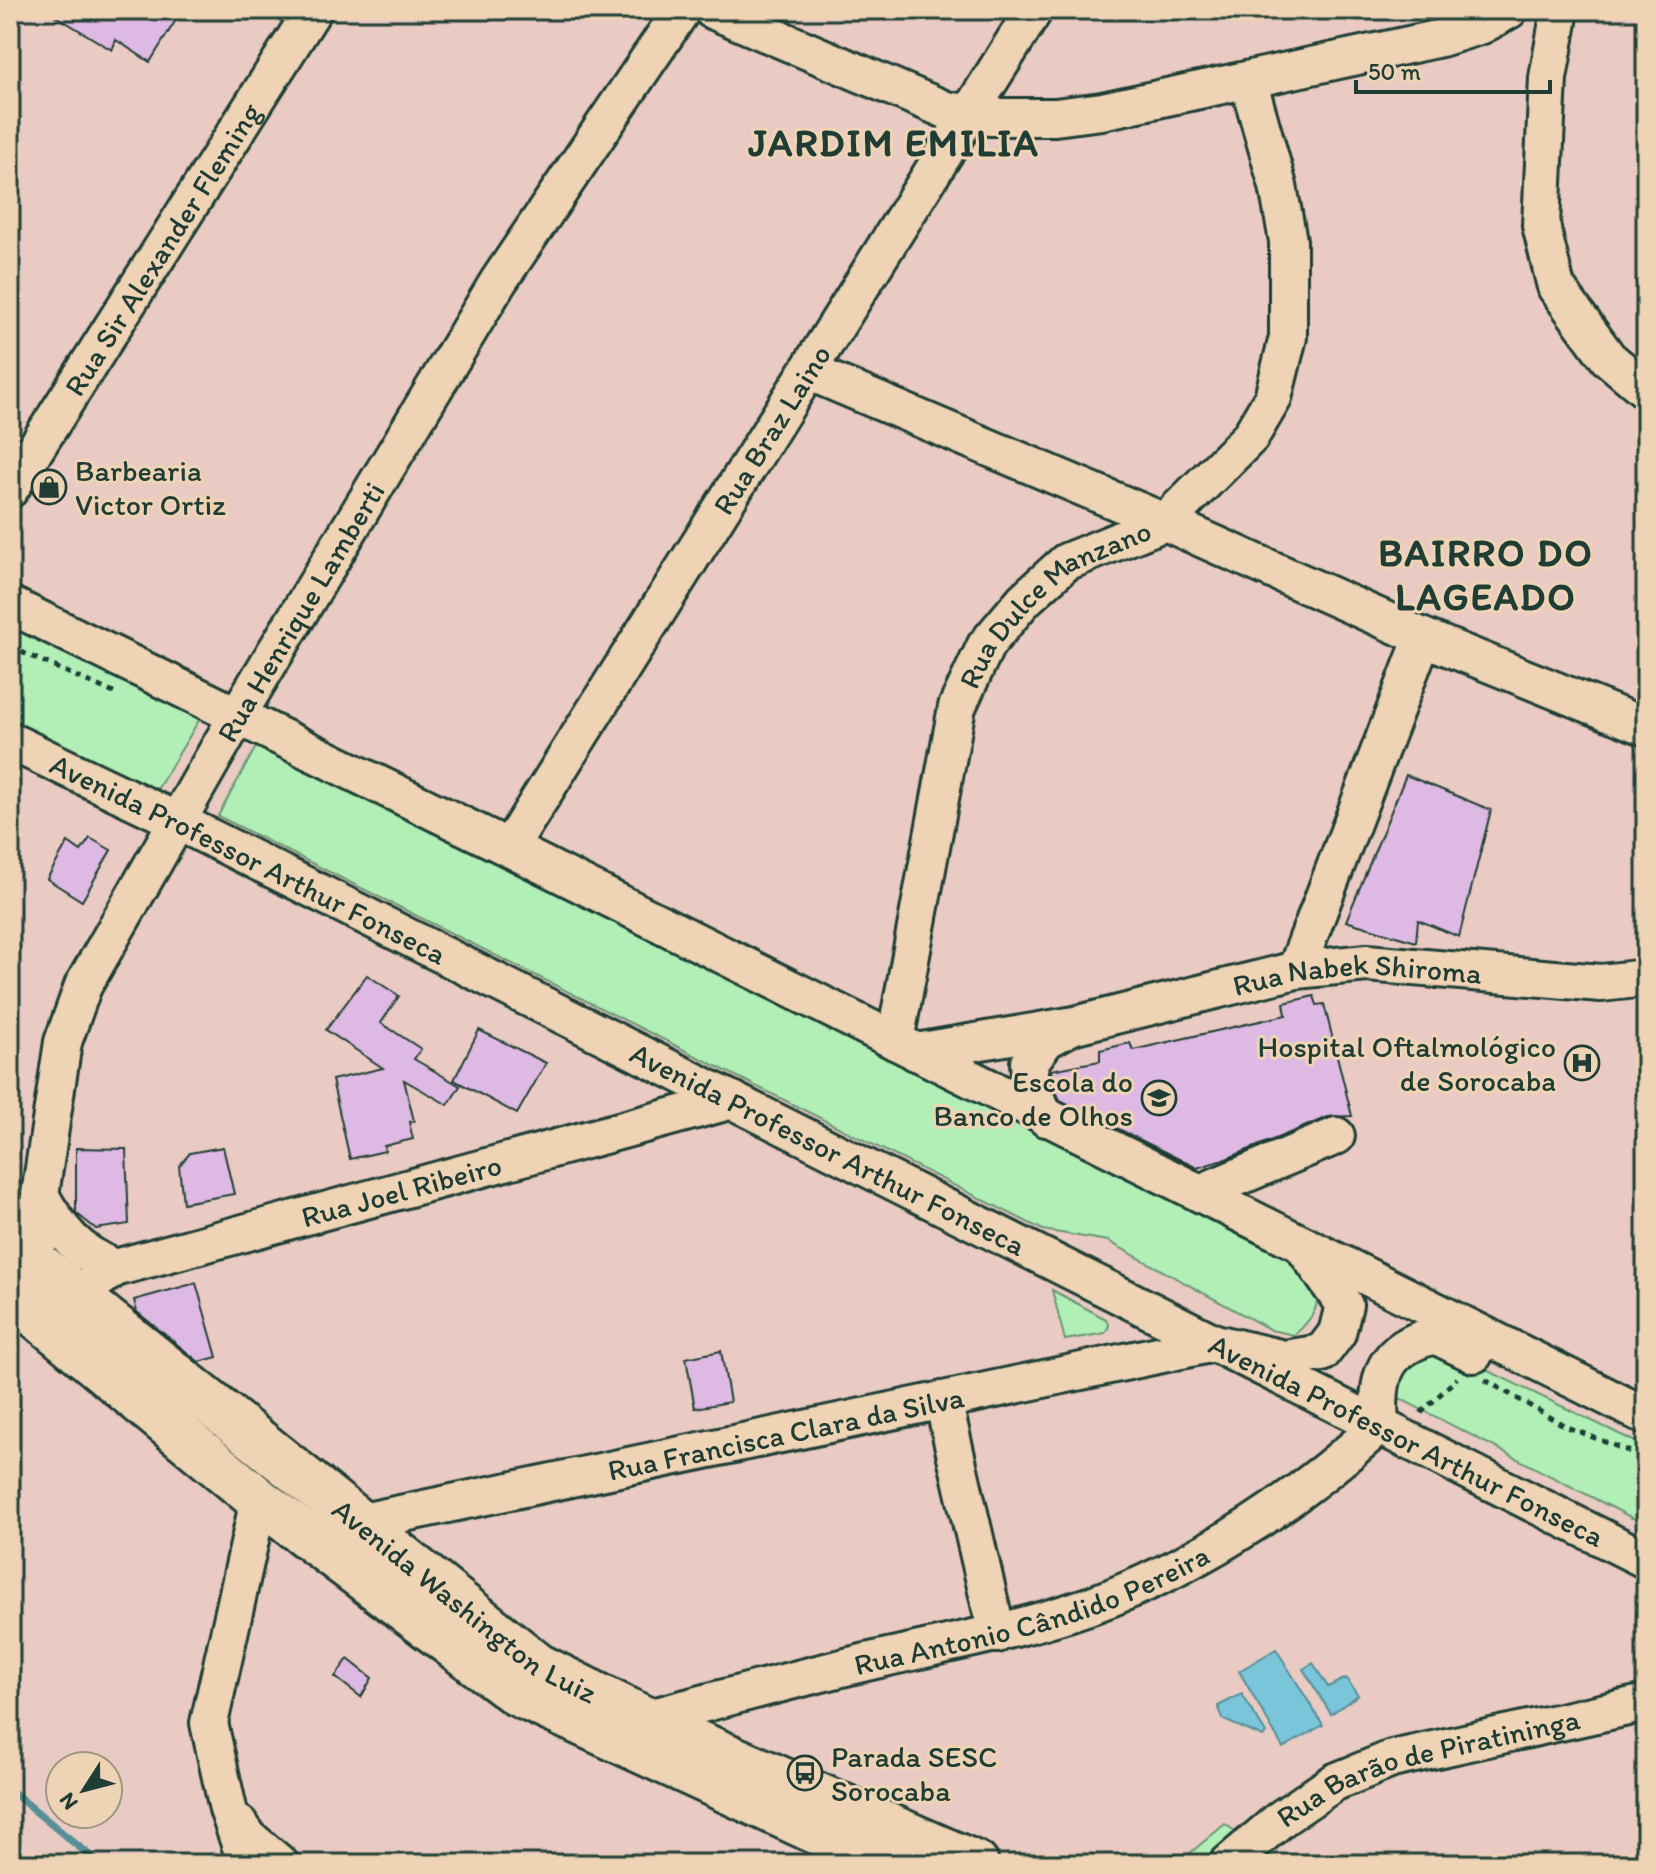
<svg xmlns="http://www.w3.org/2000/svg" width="1656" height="1874" font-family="Itim,sans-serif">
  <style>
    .green { fill: #b1efb6; stroke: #689675; stroke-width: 2 }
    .water { fill: #7ac5d9; stroke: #568f97; stroke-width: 2 }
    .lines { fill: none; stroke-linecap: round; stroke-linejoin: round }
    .stream { stroke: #568f97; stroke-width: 8 }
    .building { fill: #deb9e3; stroke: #1f3d34; stroke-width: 2 }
    .minor-casing { stroke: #1f3d34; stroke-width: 42 }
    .major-casing { stroke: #1f3d34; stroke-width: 50 }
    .path { stroke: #1f3d34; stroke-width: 5; stroke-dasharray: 6 6; stroke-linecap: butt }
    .minor { stroke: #eed3b5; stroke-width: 36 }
    .major { stroke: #eed3b5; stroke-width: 44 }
    .labels { text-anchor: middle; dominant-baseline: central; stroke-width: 6; stroke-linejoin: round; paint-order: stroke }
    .street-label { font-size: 30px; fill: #1f3d34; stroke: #eed3b5 }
    .poi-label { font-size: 30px; fill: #1f3d34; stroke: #eed3b5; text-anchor: start }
    .district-label { font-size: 38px; font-weight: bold; letter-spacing: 2px; fill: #1f3d34; stroke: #eed3b5 }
  </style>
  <rect width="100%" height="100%" fill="#e9cbc3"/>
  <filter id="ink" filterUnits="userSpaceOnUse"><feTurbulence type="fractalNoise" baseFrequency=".0125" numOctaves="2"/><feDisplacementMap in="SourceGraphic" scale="16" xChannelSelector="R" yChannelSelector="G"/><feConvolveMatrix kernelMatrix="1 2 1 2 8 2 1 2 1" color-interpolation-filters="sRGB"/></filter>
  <g filter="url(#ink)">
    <g class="green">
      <polygon points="10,621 201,717 155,793 10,721"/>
      <path d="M263,734L1297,1258C1322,1289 1327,1307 1294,1335L1271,1330L1108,1241L1043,1230L218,816Z"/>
      <polygon points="1052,1290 1106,1319 1109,1326 1105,1333 1065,1340"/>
      <polygon points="1431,1343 1646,1447 1646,1525 1389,1393 1394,1369"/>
      <polygon points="1225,1824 1243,1837 1209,1864 1177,1864"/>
    </g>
    <g class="water">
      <polygon points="1276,1649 1323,1725 1283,1748 1239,1671"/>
      <polygon points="1313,1663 1328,1687 1346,1678 1358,1695 1331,1714 1303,1669"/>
      <polygon points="1242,1694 1266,1733 1263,1737 1224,1720 1218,1706"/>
    </g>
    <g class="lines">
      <polyline class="stream" points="10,1790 100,1864"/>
    </g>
    <g class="building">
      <polygon points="46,10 182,10 150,62 116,40 112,50"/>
      <polygon points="1406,775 1491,810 1459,937 1418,920 1416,942 1346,921"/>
      <polygon points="90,838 111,850 82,901 47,879 68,842 81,851"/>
      <polygon points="367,975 399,996 381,1023 421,1049 414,1059 460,1086 448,1105 404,1080 414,1121 409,1122 413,1139 384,1146 385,1151 350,1159 332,1080 383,1068 326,1030"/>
      <polygon points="1314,996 1317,1005 1324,1004 1352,1116 1328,1117 1226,1159 1197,1168 1060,1100 1052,1084 1051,1070 1100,1061 1100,1050 1130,1043 1133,1050 1286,1015 1284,1003"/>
      <polygon points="479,1030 546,1063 517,1114 454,1080"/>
      <polygon points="223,1147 234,1194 183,1203 179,1166 190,1153"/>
      <polygon points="76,1148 126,1149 129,1224 96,1229 76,1213"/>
      <polygon points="196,1283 217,1357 199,1362 137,1312 134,1300"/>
      <polygon points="721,1351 730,1402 695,1408 686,1358"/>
      <polygon points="348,1659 372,1678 361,1697 335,1677"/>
    </g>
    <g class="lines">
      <g class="minor-casing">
        <g id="minor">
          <polyline points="712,10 946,110 990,117 1055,117 1102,111 1441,38 1482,25 1509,10"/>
          <polyline points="1560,10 1548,78 1541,225 1556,287 1608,358 1646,390"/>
          <polyline points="810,372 1165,522 1423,637 1646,727"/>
          <path id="s1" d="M10,489L313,10"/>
          <polyline points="10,605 509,848 1646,1416"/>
          <path id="s2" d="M10,741L179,822L1646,1560"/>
          <path id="s3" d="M509,848L1034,10"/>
          <polyline points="1296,970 1423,637"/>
          <path id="s4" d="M895,1041L957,707L986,645L1024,600L1066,562L1165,522L1250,437L1273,398L1288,337V241L1278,186L1248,80"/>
          <path id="s5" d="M916,1052L1075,1025L1296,970L1367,963L1601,983L1646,978"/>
          <polyline points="1046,1118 1031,1090 1029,1063 1046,1040 1070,1027"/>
          <polyline points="1200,1193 1336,1136"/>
          <path d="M40,1195C59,1229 77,1253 115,1268"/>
          <path id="s6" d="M36,1262L40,1195L63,1042L83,986L246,701L498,282L682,10"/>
          <path id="s7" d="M76,1295L115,1268L733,1100"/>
          <polyline points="943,1400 997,1634"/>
          <path d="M1380,1425C1376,1375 1384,1348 1435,1335L1474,1354"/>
          <path id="s8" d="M357,1523L1215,1343L1284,1359L1322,1353L1337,1333L1344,1305L1303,1246"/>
          <path id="s9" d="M645,1719C721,1699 798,1678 875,1660C953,1642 1034,1628 1110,1598C1209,1559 1302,1496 1380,1425"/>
          <polyline points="239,1824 249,1838 280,1864"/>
          <polyline points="247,1864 228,1809 209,1723 259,1500"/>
          <path id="s10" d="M1228,1864L1282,1818L1335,1782L1392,1759L1646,1703"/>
        </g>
      </g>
      <g class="major-casing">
        <g id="major">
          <path id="s11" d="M10,1242L538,1666L665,1729L976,1864"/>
          <polyline points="10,1294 259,1500 516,1693 887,1864"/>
        </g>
      </g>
      <g class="path">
        <polyline points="10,647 114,693"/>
        <polyline points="1485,1380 1567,1427 1646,1458"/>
        <polyline points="1421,1413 1457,1378"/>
      </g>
      <use href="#minor" class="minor"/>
      <use href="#major" class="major"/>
    </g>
  </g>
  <defs>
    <g id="shop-ring" transform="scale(1.8)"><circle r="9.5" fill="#eed3b5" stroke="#1f3d34" stroke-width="1.5"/><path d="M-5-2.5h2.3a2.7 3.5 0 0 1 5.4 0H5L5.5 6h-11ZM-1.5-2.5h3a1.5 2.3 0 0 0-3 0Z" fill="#1f3d34"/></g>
    <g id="hospital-ring" transform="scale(1.8)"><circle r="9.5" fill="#eed3b5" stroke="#1f3d34" stroke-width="1.5"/><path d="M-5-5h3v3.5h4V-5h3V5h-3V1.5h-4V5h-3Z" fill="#1f3d34"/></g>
    <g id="school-ring" transform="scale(1.8)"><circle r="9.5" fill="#eed3b5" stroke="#1f3d34" stroke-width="1.5"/><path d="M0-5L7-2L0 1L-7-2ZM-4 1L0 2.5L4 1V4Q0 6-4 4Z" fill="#1f3d34"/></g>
    <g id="bus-ring" transform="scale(1.8)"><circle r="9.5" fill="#eed3b5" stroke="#1f3d34" stroke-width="1.5"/><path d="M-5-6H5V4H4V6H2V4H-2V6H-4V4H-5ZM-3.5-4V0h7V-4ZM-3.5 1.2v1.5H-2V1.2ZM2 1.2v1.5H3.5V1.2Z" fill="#1f3d34"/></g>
  </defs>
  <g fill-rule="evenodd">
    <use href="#shop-ring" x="49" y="487"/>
    <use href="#hospital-ring" x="1582" y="1063"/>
    <use href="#school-ring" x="1159" y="1098"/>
    <use href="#bus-ring" x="805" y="1773"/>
  </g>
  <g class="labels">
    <g class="street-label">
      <text stroke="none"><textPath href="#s1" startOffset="284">Rua Sir Alexander Fleming</textPath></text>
      <text stroke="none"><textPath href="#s3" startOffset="494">Rua Braz Laino</textPath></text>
      <text stroke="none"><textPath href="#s4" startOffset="488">Rua Dulce Manzano</textPath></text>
      <text stroke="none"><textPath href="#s6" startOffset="714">Rua Henrique Lamberti</textPath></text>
      <text stroke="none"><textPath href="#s2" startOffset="266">Avenida Professor Arthur Fonseca</textPath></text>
      <text stroke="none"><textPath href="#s5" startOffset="450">Rua Nabek Shiroma</textPath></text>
      <text stroke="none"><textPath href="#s2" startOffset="914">Avenida Professor Arthur Fonseca</textPath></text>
      <text stroke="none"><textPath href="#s7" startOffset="344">Rua Joel Ribeiro</textPath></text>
      <text stroke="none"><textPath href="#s8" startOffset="438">Rua Francisca Clara da Silva</textPath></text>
      <text stroke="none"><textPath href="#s2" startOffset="1562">Avenida Professor Arthur Fonseca</textPath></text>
      <text stroke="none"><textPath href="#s11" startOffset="580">Avenida Washington Luiz</textPath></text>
      <text stroke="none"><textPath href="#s9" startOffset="402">Rua Antonio Cândido Pereira</textPath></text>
      <text stroke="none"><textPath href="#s10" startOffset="228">Rua Barão de Piratininga</textPath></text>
    </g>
    <g class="poi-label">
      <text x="75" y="470">Barbearia<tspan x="75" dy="34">Victor Ortiz</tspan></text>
      <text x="1556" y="1046" text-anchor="end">Hospital Oftalmológico<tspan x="1556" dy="34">de Sorocaba</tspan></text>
      <text x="1133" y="1081" text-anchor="end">Escola do<tspan x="1133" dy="34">Banco de Olhos</tspan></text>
      <text x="831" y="1756">Parada SESC<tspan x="831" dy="34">Sorocaba</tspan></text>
    </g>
    <g class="district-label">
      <text x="894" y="143">JARDIM EMILIA</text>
      <text x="1486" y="553">BAIRRO DO<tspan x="1486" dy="44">LAGEADO</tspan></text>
    </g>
  </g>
  <rect width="1656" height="1874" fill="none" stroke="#eed3b5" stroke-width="40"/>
  <rect x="20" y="20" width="1616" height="1834" fill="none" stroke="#1f3d34" stroke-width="3" filter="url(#ink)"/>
  <g transform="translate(84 1790) rotate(234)"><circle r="38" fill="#eed3b5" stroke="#9b9781" stroke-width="2"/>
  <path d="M0-6L14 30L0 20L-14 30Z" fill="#1f3d34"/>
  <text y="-12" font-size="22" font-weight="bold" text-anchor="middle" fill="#1f3d34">N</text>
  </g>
  <path d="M1356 80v12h194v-12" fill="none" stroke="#1f3d34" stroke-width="4"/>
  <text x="1368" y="80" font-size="24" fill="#1f3d34" stroke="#eed3b5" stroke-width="6" paint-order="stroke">50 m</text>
</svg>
